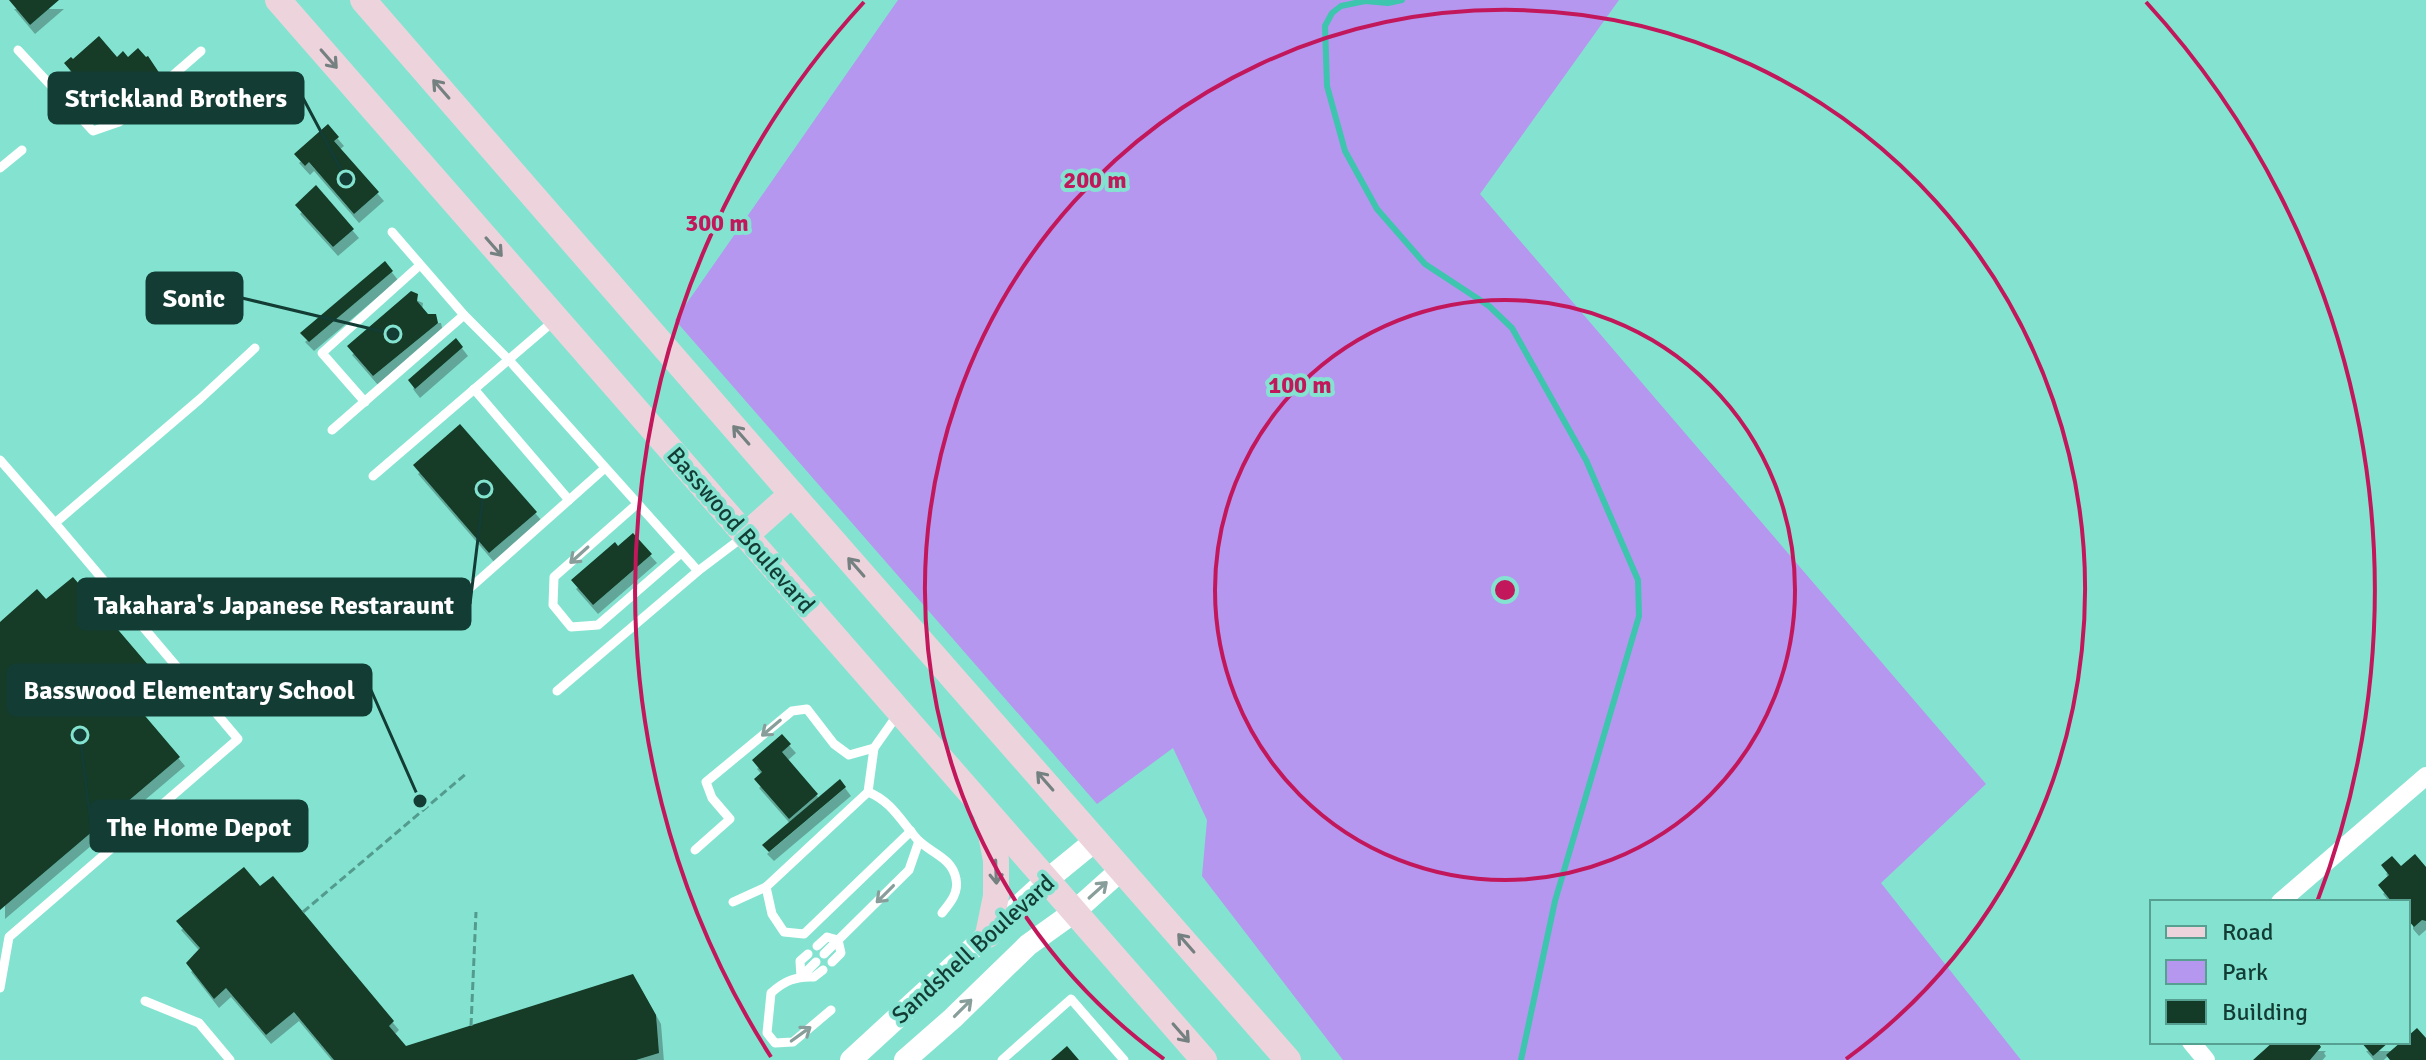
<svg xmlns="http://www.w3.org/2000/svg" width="2426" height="1060" font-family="Signika,sans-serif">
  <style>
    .green { fill: #b597ef }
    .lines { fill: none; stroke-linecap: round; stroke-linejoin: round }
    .stream { stroke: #3dc5ae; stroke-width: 6 }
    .building { fill: #133b27; filter: url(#shadow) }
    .path { stroke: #539b8d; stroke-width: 3; stroke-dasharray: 8 4; stroke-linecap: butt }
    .service { stroke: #fff; stroke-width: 9 }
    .minor { stroke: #fff; stroke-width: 18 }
    .tertiary { stroke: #fff; stroke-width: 22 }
    .secondary { stroke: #edd4dc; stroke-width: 26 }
    .oneway { stroke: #758080 }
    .oneway2 { stroke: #889e9a }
    .ring { fill: none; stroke: #c2185b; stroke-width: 4 }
    .labels { text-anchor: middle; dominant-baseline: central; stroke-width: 8; stroke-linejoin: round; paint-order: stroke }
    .street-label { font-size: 24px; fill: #123c34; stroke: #84e3d0 }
    .centre { fill: #c2185b; stroke: #84e3d0; stroke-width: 4 }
    .ring-label { font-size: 24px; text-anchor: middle; font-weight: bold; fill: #c2185b; stroke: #84e3d0; stroke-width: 8; stroke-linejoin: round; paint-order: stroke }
    .leader { fill: none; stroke: #123c34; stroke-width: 3 }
    .callout-dot { fill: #123c34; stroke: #84e3d0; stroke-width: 3 }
    .callout { fill: #123c34; stroke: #123c34; stroke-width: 3 }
    .callout-label { font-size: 26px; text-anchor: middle; font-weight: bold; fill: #fff }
  </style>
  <defs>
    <filter id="shadow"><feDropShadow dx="5" dy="9" stdDeviation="0" flood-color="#0004"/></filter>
  </defs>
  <rect width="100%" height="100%" fill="#84e3d0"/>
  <polygon class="green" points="898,0 1619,0 1480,194 1986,784 1881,883 2021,1060 1343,1060 1202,876 1207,820 1173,748 1097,804 675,320"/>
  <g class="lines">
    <polyline class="stream" points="1402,0 1388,3 1365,1 1341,6 1332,13 1325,26 1327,86 1345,151 1377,209 1425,264 1489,306 1512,328 1586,460 1638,580 1639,616 1555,901 1521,1060"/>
  </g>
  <g class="building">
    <polygon points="9,0 59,0 30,25"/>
    <polygon points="99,36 117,57 123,51 128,57 138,48 146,57 148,56 162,77 118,114 117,112 110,117 64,63 71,57 73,59"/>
    <polygon points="328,124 339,137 334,141 379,192 354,214 309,162 305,166 294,154"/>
    <polygon points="316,185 354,229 333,247 295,205"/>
    <polygon points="385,261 393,271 309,342 300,333"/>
    <polygon points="411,291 418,294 417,301 428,314 436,314 438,323 373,376 347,346"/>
    <polygon points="456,338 463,347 415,389 408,380"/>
    <polygon points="460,424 537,512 489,553 413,465"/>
    <polygon points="633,533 652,554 593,605 571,580 615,542 618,546"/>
    <polygon points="73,577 155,673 129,697 180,757 0,910 0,622 37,589 46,599"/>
    <polygon points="782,734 791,744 782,752 818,794 789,819 754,779 762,772 752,760"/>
    <polygon points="840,779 846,787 769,852 762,845"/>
    <polygon points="2415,854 2426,867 2426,921 2422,920 2414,927 2408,920 2408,902 2392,902 2378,885 2389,875 2381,865 2392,856 2401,866"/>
    <polygon points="244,867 260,886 273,876 394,1021 389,1026 406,1046 633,974 656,1015 659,1053 636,1060 334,1060 294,1012 266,1035 226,988 214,999 186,963 200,948 176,921"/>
    <polygon points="2417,1028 2426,1038 2426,1060 2390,1060 2386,1055 2401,1042 2408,1042 2408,1036"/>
    <polygon points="2273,1042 2321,1042 2319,1044 2321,1047 2310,1060 2253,1060"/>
    <polygon points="2361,1042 2389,1042 2373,1056"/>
    <polygon points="1067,1046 1079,1060 1051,1060"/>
  </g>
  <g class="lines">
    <g class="path">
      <polyline points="303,912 467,773"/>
      <polyline points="471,1026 476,912"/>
    </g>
    <g class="service">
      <polyline points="18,50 93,131 119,122 201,51"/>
      <polyline points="0,168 22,150"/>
      <polyline points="392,232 464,315 509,360 698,571"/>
      <polyline points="474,389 569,500"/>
      <polyline points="365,402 322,353 420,265"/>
      <polyline points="332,430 464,315"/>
      <polyline points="0,460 55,523 200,399 255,348"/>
      <polyline points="373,476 556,319"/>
      <polyline points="637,504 554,577 553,605 571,627 598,625 681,553"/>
      <polyline points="470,588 605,468"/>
      <polyline points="557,691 698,571 743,537"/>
      <path d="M868,792C891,801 901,821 917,839C930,853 952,857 956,879C959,893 950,903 942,913"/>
      <polyline points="695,850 730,819 712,798 706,782 792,711 807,709 834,744 849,755 874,748 898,714"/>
      <polyline points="766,887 772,914 784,932 804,934 911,831"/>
      <polyline points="733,902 766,887 868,792 874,748"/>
      <polyline points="817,946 827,937 838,940"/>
      <polyline points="824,954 909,870 919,841"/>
      <polyline points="832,962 841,953 838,940"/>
      <path d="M823,970L814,977C796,976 784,981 771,993L767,1033L775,1043L793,1042L831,1010"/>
      <polyline points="801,977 800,961 808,954"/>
      <polyline points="801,977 816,962"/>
      <polyline points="0,988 9,937 238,739 55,523"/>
      <polyline points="145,1001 199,1023 230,1060"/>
      <polyline points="1002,1060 1071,999 1124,1060"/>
    </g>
    <g class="minor">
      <polyline points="2280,902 2426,776"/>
      <polyline points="2191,1042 2206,1060"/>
    </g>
    <g class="tertiary">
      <polyline points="851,1060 1047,880 1096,840"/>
      <polyline points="905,1060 953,1018 1028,945 1074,912 1122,869"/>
    </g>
    <g class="secondary">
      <polyline points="278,0 1204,1060"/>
      <polyline points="363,0 792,494 1288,1060"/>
      <polyline points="746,535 792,494"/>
      <polyline points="987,814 996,860 996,896 988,935"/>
    </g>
  </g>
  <defs><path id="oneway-shaft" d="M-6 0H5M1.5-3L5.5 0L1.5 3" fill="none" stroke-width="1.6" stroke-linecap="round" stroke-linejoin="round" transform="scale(2)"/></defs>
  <g class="oneway">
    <use href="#oneway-shaft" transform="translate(329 59) rotate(49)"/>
    <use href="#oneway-shaft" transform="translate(441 89) rotate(-131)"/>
    <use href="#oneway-shaft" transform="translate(494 247) rotate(49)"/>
    <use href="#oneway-shaft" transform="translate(741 435) rotate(-131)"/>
    <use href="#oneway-shaft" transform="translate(856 567) rotate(-131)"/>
    <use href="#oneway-shaft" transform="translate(1045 781) rotate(-131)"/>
    <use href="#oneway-shaft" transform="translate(996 872) rotate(88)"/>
    <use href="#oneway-shaft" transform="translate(1186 943) rotate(-131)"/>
    <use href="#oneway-shaft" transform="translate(1181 1033) rotate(49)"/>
  </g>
  <g class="oneway2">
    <use href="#oneway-shaft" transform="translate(579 555) rotate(138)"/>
    <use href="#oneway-shaft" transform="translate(771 728) rotate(140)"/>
    <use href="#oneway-shaft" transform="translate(1098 890) rotate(-42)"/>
    <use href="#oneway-shaft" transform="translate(885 894) rotate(135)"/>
    <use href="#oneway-shaft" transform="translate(963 1008) rotate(-45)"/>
    <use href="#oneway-shaft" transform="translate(801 1034) rotate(-36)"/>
  </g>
  <g class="ring">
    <circle cx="1505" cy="590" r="290"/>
    <path d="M1164 1059A580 580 0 1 1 1846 1059"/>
    <path d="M771 1057A870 870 0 0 1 864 2M2146 2A870 870 0 0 1 2317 902"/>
  </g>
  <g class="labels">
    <g class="street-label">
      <text transform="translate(741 530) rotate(49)">Basswood Boulevard</text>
      <text transform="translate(973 949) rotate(-42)">Sandshell Boulevard</text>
    </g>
  </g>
  <circle cx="1505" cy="590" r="12" class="centre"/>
  <g class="ring-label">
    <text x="1095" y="188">200 m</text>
    <text x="717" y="231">300 m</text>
    <text x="1300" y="393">100 m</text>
  </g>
  <path class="leader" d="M346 179L303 98M393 334L242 298M484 489L470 604M420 801L371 690M80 735L91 826"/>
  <g class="callout-dot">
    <circle cx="346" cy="179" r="8"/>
    <circle cx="393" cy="334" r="8"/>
    <circle cx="484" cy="489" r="8"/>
    <circle cx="420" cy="801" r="8"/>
    <circle cx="80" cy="735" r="8"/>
  </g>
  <g class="callout">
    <rect x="49" y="73" width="254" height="50" rx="8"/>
    <rect x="147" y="273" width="95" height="50" rx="8"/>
    <rect x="78" y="579" width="392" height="50" rx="8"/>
    <rect x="8" y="665" width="363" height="50" rx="8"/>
    <rect x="91" y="801" width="216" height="50" rx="8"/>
  </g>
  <g class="callout-label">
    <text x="176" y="107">Strickland Brothers</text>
    <text x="194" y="307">Sonic</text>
    <text x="274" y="614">Takahara's Japanese Restaraunt</text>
    <text x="189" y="699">Basswood Elementary School</text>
    <text x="199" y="836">The Home Depot</text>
  </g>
  <rect x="2150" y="900" width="260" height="144" fill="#84e3d0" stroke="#56a092" stroke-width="2"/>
  <rect x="2166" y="926" width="40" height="12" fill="#edd4dc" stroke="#56a092" stroke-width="2"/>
  <text x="2222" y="940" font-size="24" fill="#123c34">Road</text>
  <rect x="2166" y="960" width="40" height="24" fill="#b597ef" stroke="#56a092" stroke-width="2"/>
  <text x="2222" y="980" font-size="24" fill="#123c34">Park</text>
  <rect x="2166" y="1000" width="40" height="24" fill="#133b27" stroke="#56a092" stroke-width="2"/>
  <text x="2222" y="1020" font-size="24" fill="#123c34">Building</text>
</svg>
